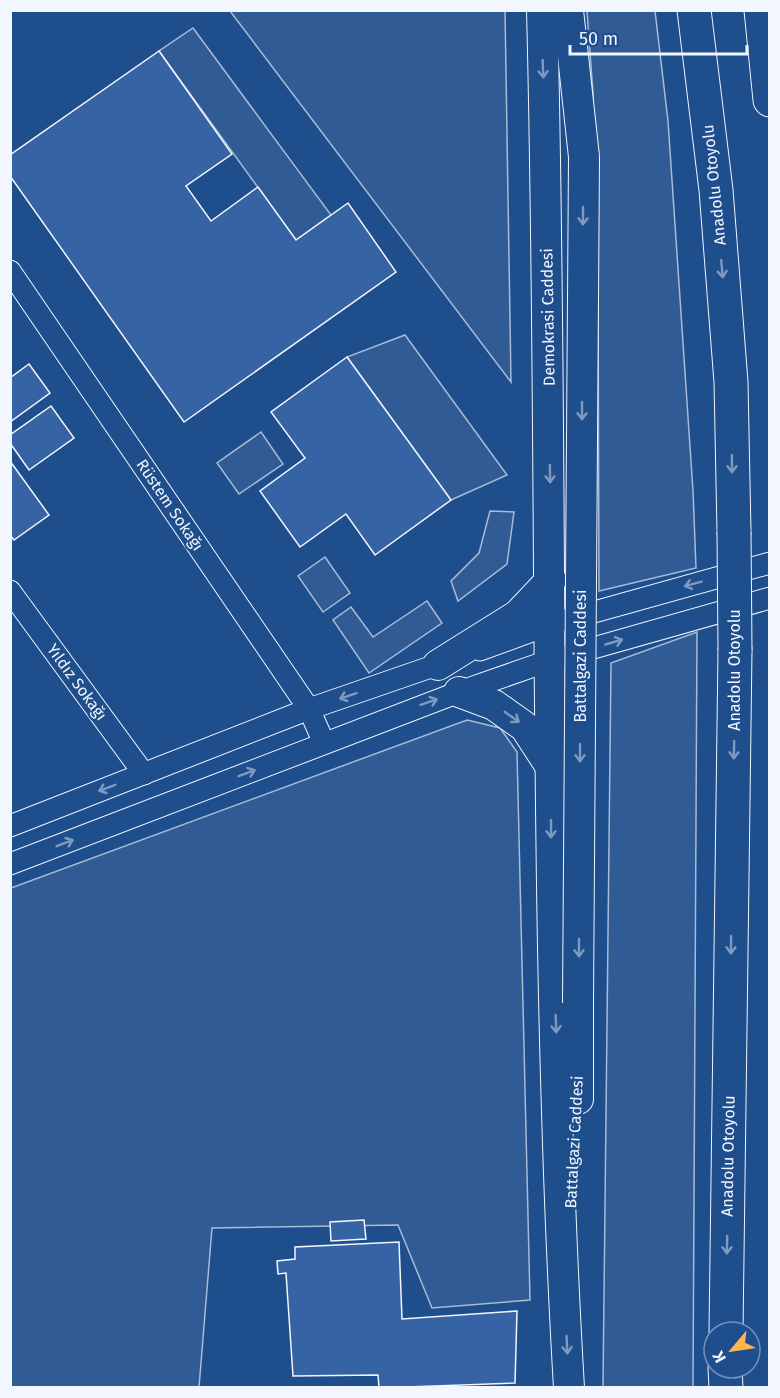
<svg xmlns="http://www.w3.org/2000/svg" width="780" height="1398" font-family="'Fira Sans',sans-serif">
<rect width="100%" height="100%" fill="#1f4e8c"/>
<g fill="#305b95" stroke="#a8bbd7" stroke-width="1.5">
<path d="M230,11h275l6,371z"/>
<path d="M587,11h68l13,110 25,370 3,77 -97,23 -1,-320 -5,-178z"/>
<path d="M193,28l138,187 -35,25 -137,-189z"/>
<path d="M405,335l102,140 -56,25 -104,-143z"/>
<path d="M261,432l22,32 -44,30 -22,-31z"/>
<path d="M490,511l24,1 -7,52 -49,37 -7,-20 28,-28z"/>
<path d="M325,557l25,36 -27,19 -25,-36z"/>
<path d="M427,601l15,22 -73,50 -36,-53 18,-13 22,30z"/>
<path d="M697,632l-4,755h-90l8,-724z"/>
<path d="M467,720l33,8 17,24 13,548 -98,8 -34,-83 -186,3 -13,159 -188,1v-500z"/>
</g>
<g fill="#3563a3" stroke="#f2f6ff" stroke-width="1.5">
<path d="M159,51l73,103 -46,32 25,35 47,-34 38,53 52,-37 48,69 -212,150 -174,-246v-21z"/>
<path d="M347,357l104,143 -76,55 -29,-41 -46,33 -40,-56 45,-33 -34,-46z"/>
<path d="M29,364l21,29 -40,29v-44z"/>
<path d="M51,406l23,32 -45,32 -19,-27v-8z"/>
<path d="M10,461l39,54 -35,25 -4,-5z"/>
<path d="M364,1220l2,19 -35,2 -1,-19z"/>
<path d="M399,1242l3,77 115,-8 -2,72 -136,5 -1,-13 -85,1 -7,-103 -8,1 -1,-13 18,-2v-12z"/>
</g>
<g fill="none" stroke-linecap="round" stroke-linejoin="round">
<defs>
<g id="minor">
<path d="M10,271l299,438 15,34"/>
<path d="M10,591l134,183"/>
<path d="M480,650l71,-26 219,-61"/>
<path d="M10,826l299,-117 142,-49"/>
<path d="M10,864l449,-172 92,-32 219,-62"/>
</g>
<g id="secondary">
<path d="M542,10c12,459 0,919 27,1378"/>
<path d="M568,10l16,147"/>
<path d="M438,665l80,-50 33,-35"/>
<path d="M459,692l35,13 31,22 26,40"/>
<path d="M578,1099v-96"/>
</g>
<g id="motorway">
<path d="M694,10l22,180 15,192 3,150"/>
<path d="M761,10l9,90"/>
<path d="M726,1332l9,-682"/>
<path d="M725,1368l1,20"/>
</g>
</defs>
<use href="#minor" stroke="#f2f6ff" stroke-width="23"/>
<use href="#secondary" stroke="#f2f6ff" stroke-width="32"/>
<use href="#motorway" stroke="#f2f6ff" stroke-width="35"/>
<use href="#minor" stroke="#1f4e8c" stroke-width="21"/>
<use href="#secondary" stroke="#1f4e8c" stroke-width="30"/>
<use href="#motorway" stroke="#1f4e8c" stroke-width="33"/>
<defs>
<path id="secondary-bridge" d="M578,1003l6,-846"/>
<path id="motorway-bridge" d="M734,532l1,118"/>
</defs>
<use href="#secondary-bridge" stroke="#f2f6ff" stroke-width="32" stroke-linecap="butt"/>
<use href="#motorway-bridge" stroke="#f2f6ff" stroke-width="35" stroke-linecap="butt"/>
<use href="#secondary-bridge" stroke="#1f4e8c" stroke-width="30"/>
<use href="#motorway-bridge" stroke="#1f4e8c" stroke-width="33"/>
</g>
<defs><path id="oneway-shaft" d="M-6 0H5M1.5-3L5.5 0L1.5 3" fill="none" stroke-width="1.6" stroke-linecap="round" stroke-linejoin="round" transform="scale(1.5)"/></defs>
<g stroke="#7e9ac0">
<use href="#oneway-shaft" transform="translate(543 69) rotate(88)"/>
<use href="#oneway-shaft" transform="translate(583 216) rotate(90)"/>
<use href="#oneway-shaft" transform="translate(722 269) rotate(85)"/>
<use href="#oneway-shaft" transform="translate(582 411) rotate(90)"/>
<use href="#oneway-shaft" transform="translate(732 464) rotate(89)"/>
<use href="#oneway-shaft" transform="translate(550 474) rotate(89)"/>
<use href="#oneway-shaft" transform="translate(693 584) rotate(165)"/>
<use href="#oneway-shaft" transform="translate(614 642) rotate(-16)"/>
<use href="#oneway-shaft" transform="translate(348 696) rotate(161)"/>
<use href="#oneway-shaft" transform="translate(429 702) rotate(-19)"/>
<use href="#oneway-shaft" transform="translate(512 717) rotate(35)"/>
<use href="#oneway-shaft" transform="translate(734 750) rotate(91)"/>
<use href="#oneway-shaft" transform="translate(580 753) rotate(90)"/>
<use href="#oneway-shaft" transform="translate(247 773) rotate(-21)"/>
<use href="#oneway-shaft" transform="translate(107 788) rotate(159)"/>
<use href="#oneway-shaft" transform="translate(551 829) rotate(90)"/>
<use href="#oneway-shaft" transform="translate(65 843) rotate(-21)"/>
<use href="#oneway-shaft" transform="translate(731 945) rotate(91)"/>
<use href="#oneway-shaft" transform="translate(579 948) rotate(90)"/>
<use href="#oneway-shaft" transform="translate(556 1024) rotate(88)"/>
<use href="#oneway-shaft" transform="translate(727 1245) rotate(91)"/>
<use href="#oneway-shaft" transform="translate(567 1345) rotate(87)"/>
</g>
<g text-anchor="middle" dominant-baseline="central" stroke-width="4.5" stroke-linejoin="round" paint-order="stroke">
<g font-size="16" fill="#f2f6ff" stroke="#1f4e8c">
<text transform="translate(714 185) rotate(-96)">Anadolu Otoyolu</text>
<text transform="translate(548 317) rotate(-91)">Demokrasi Caddesi</text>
<text transform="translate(170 505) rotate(56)">Rüstem Sokağı</text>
<text transform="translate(580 656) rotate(-90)">Battalgazi Caddesi</text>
<text transform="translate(734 670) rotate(-90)">Anadolu Otoyolu</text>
<text transform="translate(77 682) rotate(54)">Yıldız Sokağı</text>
<text transform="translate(574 1142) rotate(-87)">Battalgazi Caddesi</text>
<text transform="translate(728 1156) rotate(-89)">Anadolu Otoyolu</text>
</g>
</g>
<rect width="780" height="1398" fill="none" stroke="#f2f6ff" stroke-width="24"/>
<g transform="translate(732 1350) rotate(241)"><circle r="28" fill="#1f4e8c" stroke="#7391ba" stroke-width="1.5"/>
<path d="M0-4.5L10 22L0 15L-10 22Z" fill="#ffb74d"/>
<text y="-9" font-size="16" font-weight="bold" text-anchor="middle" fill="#f2f6ff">K</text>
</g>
<path d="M570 45v9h177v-9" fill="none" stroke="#f2f6ff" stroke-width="3"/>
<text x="579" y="45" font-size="18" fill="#f2f6ff" stroke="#1f4e8c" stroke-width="4.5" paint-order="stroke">50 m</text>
</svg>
